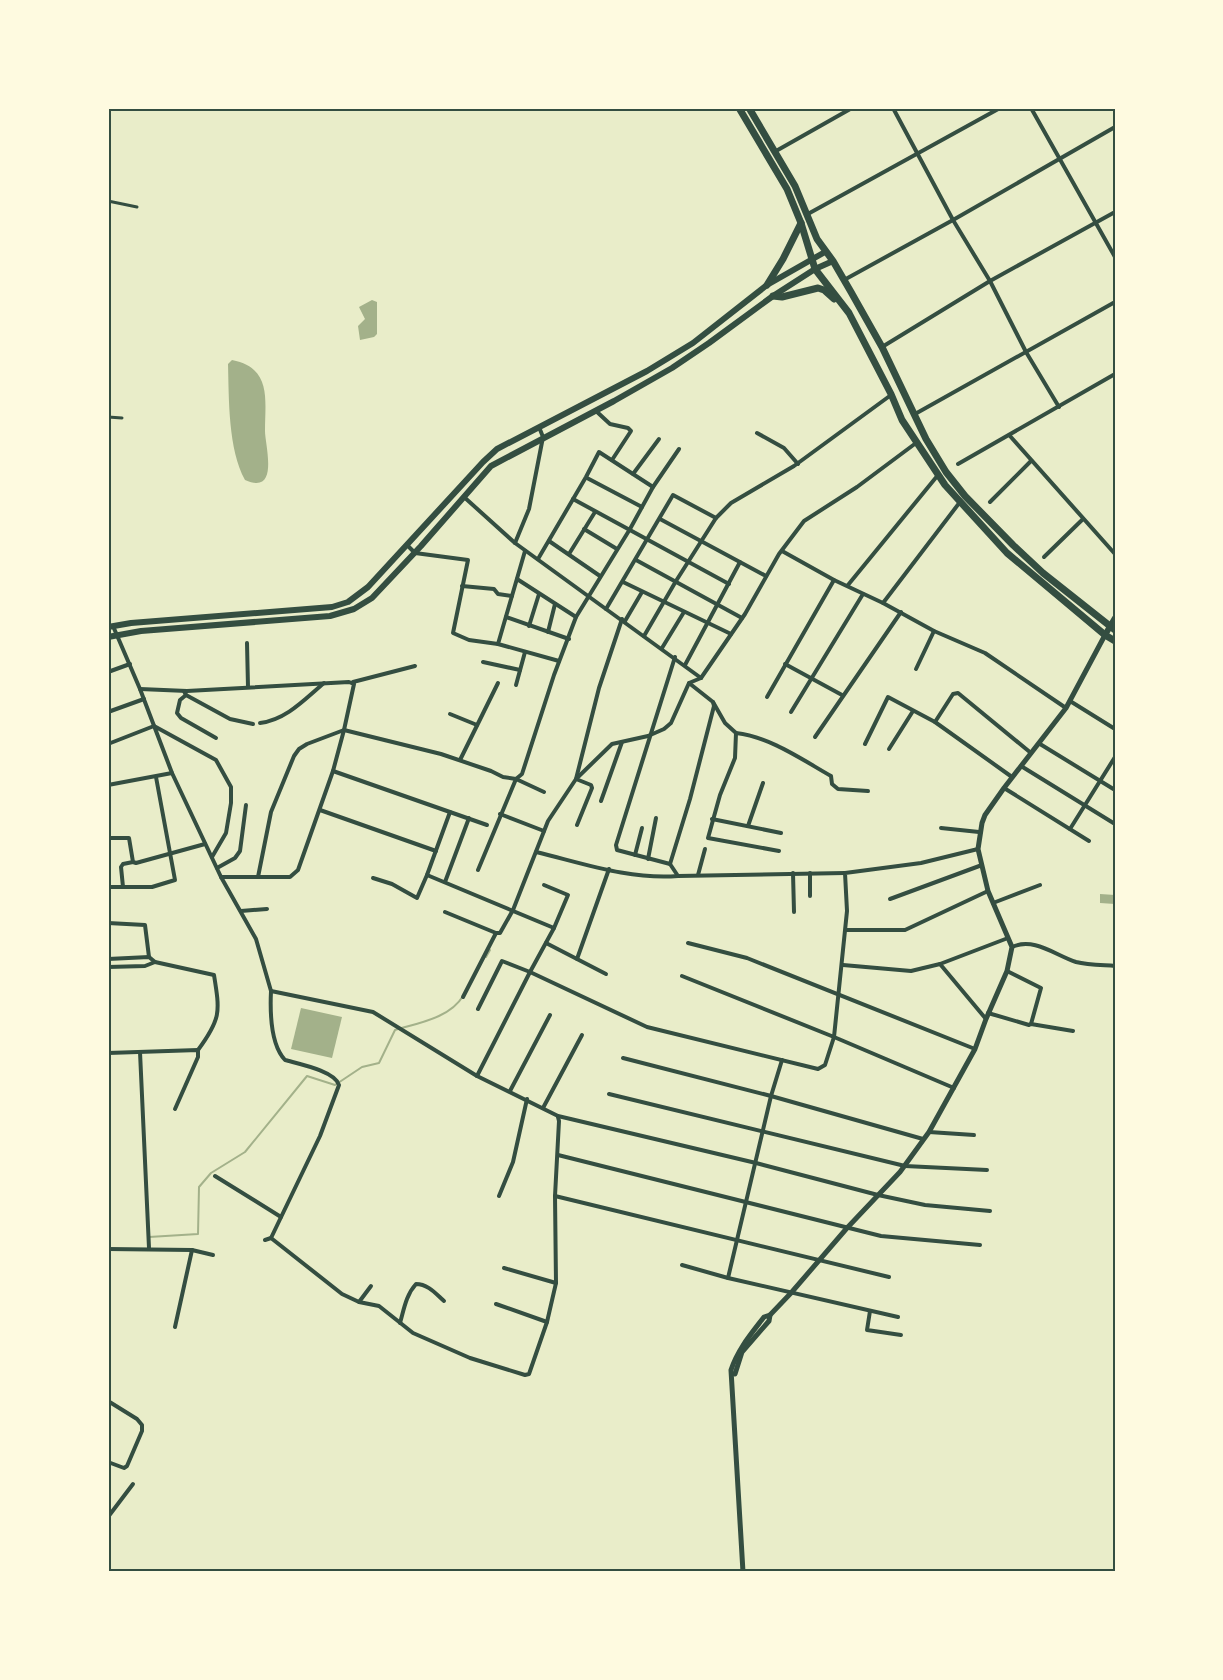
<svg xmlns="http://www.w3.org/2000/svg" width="1223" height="1680" font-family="'Varela Round',sans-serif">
<rect width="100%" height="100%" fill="#e9edc9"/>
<g fill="#a3b18a">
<path d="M372,300l5,2v32l-3,3 -14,3 -2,-14 7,-7 -6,-12z"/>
<path d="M232,360c40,8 33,39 33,71 0,14 15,65 -20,49 -17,-31 -16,-81 -17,-116z"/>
<path d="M1100,894l15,1v9l-15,-1z"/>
<path d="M301,1008l41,9 -10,41 -41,-9z"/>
</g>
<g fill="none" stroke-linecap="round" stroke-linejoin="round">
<g stroke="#a3b18a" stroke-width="2">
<path d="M486,957l4,-7"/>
<path d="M149,1237l49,-3 1,-47 12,-14 34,-21 62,-76 28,9 27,-18 17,-4 16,-33c23,-7 55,-12 68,-34"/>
</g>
<g stroke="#344e41" stroke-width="3">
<path d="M108,201l29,6"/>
<path d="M108,417l14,1"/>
</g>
<g stroke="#344e41" stroke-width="4">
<path d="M893,108l60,112 37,61 36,71 33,55"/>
<path d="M1031,108l84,149"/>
<path d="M776,151l76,-43"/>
<path d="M806,215l194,-107"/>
<path d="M844,280l109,-60 162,-93"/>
<path d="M882,347l108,-66 125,-69"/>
<path d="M596,411l14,13 18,4 3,3 -19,29"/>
<path d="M915,414l200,-112"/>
<path d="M757,433l27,15 14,16"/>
<path d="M1010,436l105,118"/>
<path d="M958,464l157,-90"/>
<path d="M633,474l26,-35"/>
<path d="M587,478l55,29"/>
<path d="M464,497l51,46 186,135"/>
<path d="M573,499l156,85"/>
<path d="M990,502l41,-41"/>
<path d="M660,519l106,57"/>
<path d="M584,529l33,20"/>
<path d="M549,541l51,35"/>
<path d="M515,543l14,-34 14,-72 -4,-10"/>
<path d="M407,545l8,8 53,7 -15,73 16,7 29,4"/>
<path d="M525,551l-27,93 61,17"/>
<path d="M782,551l52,29 49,23 51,28 51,22 81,55"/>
<path d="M569,554l26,-42"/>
<path d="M1044,557l39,-38"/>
<path d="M538,559l48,-82 13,-25 54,35"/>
<path d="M636,560l106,58"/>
<path d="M517,579l59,38"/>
<path d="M623,582l108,52"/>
<path d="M848,585l90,-110"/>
<path d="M462,586l32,3 4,5 14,2"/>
<path d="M883,603l77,-101"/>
<path d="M606,609l67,-114 43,23 15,-15 63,-37 97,-71"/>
<path d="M506,617l63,22"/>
<path d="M625,621l17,-29"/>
<path d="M113,626l27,63 32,84 49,104 35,62 15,52 102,21 104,64 81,40 198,47 122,32 47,10 65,6"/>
<path d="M529,626l10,-32"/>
<path d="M548,632l7,-28"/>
<path d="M644,636l32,-55 40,-63"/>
<path d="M247,643l1,44"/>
<path d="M662,648l22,-36"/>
<path d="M675,657l-59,188 1,5 53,14 8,12 167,-3"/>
<path d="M483,662l37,8"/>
<path d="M785,664l57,31"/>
<path d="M685,665l55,-103"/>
<path d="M916,669l18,-38"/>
<path d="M108,672l22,-8"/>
<path d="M353,682l62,-16"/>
<path d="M516,685l9,-33"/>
<path d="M140,689l47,2 162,-9 5,2 -10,46 -11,41 -35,99 -8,7h-69"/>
<path d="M184,691l2,4 44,24 23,5"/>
<path d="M186,695l-6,5 -3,13 4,5 35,20"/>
<path d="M767,697l67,-117"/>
<path d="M1070,701l45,28"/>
<path d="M713,702l12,21 11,10 -1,25 -15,37 -12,43 71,13"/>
<path d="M108,712l36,-13"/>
<path d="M791,712l72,-118"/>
<path d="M450,714l27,11"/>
<path d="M935,722l18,-28 5,-1 73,60"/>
<path d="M260,723c26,-3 45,-24 64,-40"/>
<path d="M736,733c34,4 65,26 95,43l1,8 6,5 30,2"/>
<path d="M815,737l86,-125"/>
<path d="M108,744l46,-18 62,34 15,27v16l-5,30 -14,24"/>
<path d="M865,744l23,-47 47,25 77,55"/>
<path d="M1040,744l75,46"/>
<path d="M889,749l24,-38"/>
<path d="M460,760l38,-77"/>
<path d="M1021,766l94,58"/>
<path d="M333,771l154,54"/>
<path d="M108,785l64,-12"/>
<path d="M1004,788l85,53"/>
<path d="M601,801l21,-59"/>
<path d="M320,810l116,41"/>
<path d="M500,814l44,17"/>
<path d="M712,819l69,14"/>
<path d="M577,825l15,-37 -1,-3 -15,-6 23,-91 23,-69"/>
<path d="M748,826l15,-43"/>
<path d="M941,828l38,4"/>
<path d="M1070,829l45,-72"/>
<path d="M108,838h21l4,24 3,1 69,-19"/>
<path d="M536,852c46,11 94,28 142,24"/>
<path d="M635,855l7,-27"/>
<path d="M648,859l8,-41"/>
<path d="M670,864l20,-65 24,-93 -1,-4 -24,-19"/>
<path d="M217,868l18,-10 5,-7 6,-46"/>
<path d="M478,870l38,-91 28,13"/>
<path d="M793,873l1,39"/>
<path d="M810,873v23"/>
<path d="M427,875l127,53 -24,44 117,55 171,42 7,-4 9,-28 120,51"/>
<path d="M698,875l7,-26"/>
<path d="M258,877l13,-65 23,-56 5,-7 8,-5 37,-14 97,24 50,17 12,6 13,2 6,-5 32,-99 22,-58 54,-88 23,-42 26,-38"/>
<path d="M373,878l19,6 25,14 10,-23 23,-63"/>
<path d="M445,882l24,-64"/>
<path d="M544,885l24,10 -14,33"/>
<path d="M108,887h44l23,-7 -19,-103"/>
<path d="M123,887l-2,-20 2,-3 10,-2"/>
<path d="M890,899l92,-34"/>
<path d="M993,903l47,-18"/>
<path d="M241,911l26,-2"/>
<path d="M445,912l51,21h4l13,-23 35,-89 28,-42 36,-35 36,-8 16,-7 7,-6 18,-40 12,-5 44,-64 34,-60 25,-33 53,-34 59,-44"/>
<path d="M108,923l37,2 4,32"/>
<path d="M846,930h59l83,-39"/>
<path d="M546,943l60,31"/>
<path d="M688,943l59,15 228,91"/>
<path d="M1012,947c22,-10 43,8 64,15 12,3 26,3 39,4"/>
<path d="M108,959l41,-2 6,5 59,13c6,37 7,44 -16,75"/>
<path d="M577,959l32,-90"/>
<path d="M843,965l68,6 29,-7"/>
<path d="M108,967l37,-1 10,-4"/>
<path d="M1007,971l34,17 -10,36"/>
<path d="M682,976l152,61 13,-126 -2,-38 76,-10 57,-14"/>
<path d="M463,997l33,-64"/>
<path d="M988,1013l41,12 2,-1 42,7"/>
<path d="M986,1019l-46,-55 68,-26"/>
<path d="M140,1052l9,196"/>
<path d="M108,1053l90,-3v7l-23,52"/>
<path d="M623,1058l148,38 152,43"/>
<path d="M477,1076l53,-104 -28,-11 -24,48"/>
<path d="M510,1091l40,-76"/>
<path d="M609,1094l296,72 82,4"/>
<path d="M543,1108l39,-73"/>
<path d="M929,1132l45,3"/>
<path d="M558,1155l323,81 99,9"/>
<path d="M215,1176l66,41"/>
<path d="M499,1196l14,-34 14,-63"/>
<path d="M555,1196l334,81"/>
<path d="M271,1238l71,56 17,8 20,4 34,27 57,25 55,17 4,-1 18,-52 9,-39 -1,-87 4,-75 -1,-4"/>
<path d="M265,1240l6,-2 49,-102 19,-51c-4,-14 -40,-21 -54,-25 -15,-16 -15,-48 -14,-69"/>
<path d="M108,1249l84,1 21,5"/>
<path d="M682,1265l46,13 170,39"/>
<path d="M504,1268l52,15"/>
<path d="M728,1278l43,-182 11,-36"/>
<path d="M359,1302l12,-16"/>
<path d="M496,1304l51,18"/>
<path d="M870,1311l-3,19 34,5"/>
<path d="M400,1323c4,-14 6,-28 16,-39 12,0 20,10 28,17"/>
<path d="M175,1327l17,-77"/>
<path d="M108,1401l29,18 5,6v6l-15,35 -3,2 -16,-6"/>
<path d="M108,1517l25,-33"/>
</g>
<g stroke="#344e41" stroke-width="5">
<path d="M735,1374l7,-22 27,-31 1,-6"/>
<path d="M743,1572l-12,-202c7,-21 20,-36 33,-53l6,-2 21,-22 56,-65 53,-56 29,-40 46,-83 11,-30 21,-48 5,-24 -24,-56 -10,-42 4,-26 3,-8 19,-27 62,-80 39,-73"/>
</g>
<g stroke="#344e41" stroke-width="6">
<path d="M108,627l23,-4 201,-16 16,-5 20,-15 115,-125 14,-13 150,-78 46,-28 74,-58 58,-33"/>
<path d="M1105,635l10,-17"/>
<path d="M108,637l33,-6 189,-15 24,-7 18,-11 49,-52 70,-80 123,-65 58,-33 37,-25 64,-47 42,-27 18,-8"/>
</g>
<g stroke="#344e41" stroke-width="7">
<path d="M739,108l48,81 14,34 14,46 34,44 42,81 11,26 43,65 62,68 98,82 10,6"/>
<path d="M749,108l46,78 22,53 16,22 18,31 31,55 44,92 20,33 19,24 48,49 30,28 72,57"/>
<path d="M767,285l16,-26 18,-36"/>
<path d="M773,296l9,1 36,-9 6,2 10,9"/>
</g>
</g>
<rect width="1223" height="1680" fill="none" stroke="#fefae0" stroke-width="219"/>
<rect x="110" y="110" width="1004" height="1460" fill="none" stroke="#344e41" stroke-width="2"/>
</svg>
